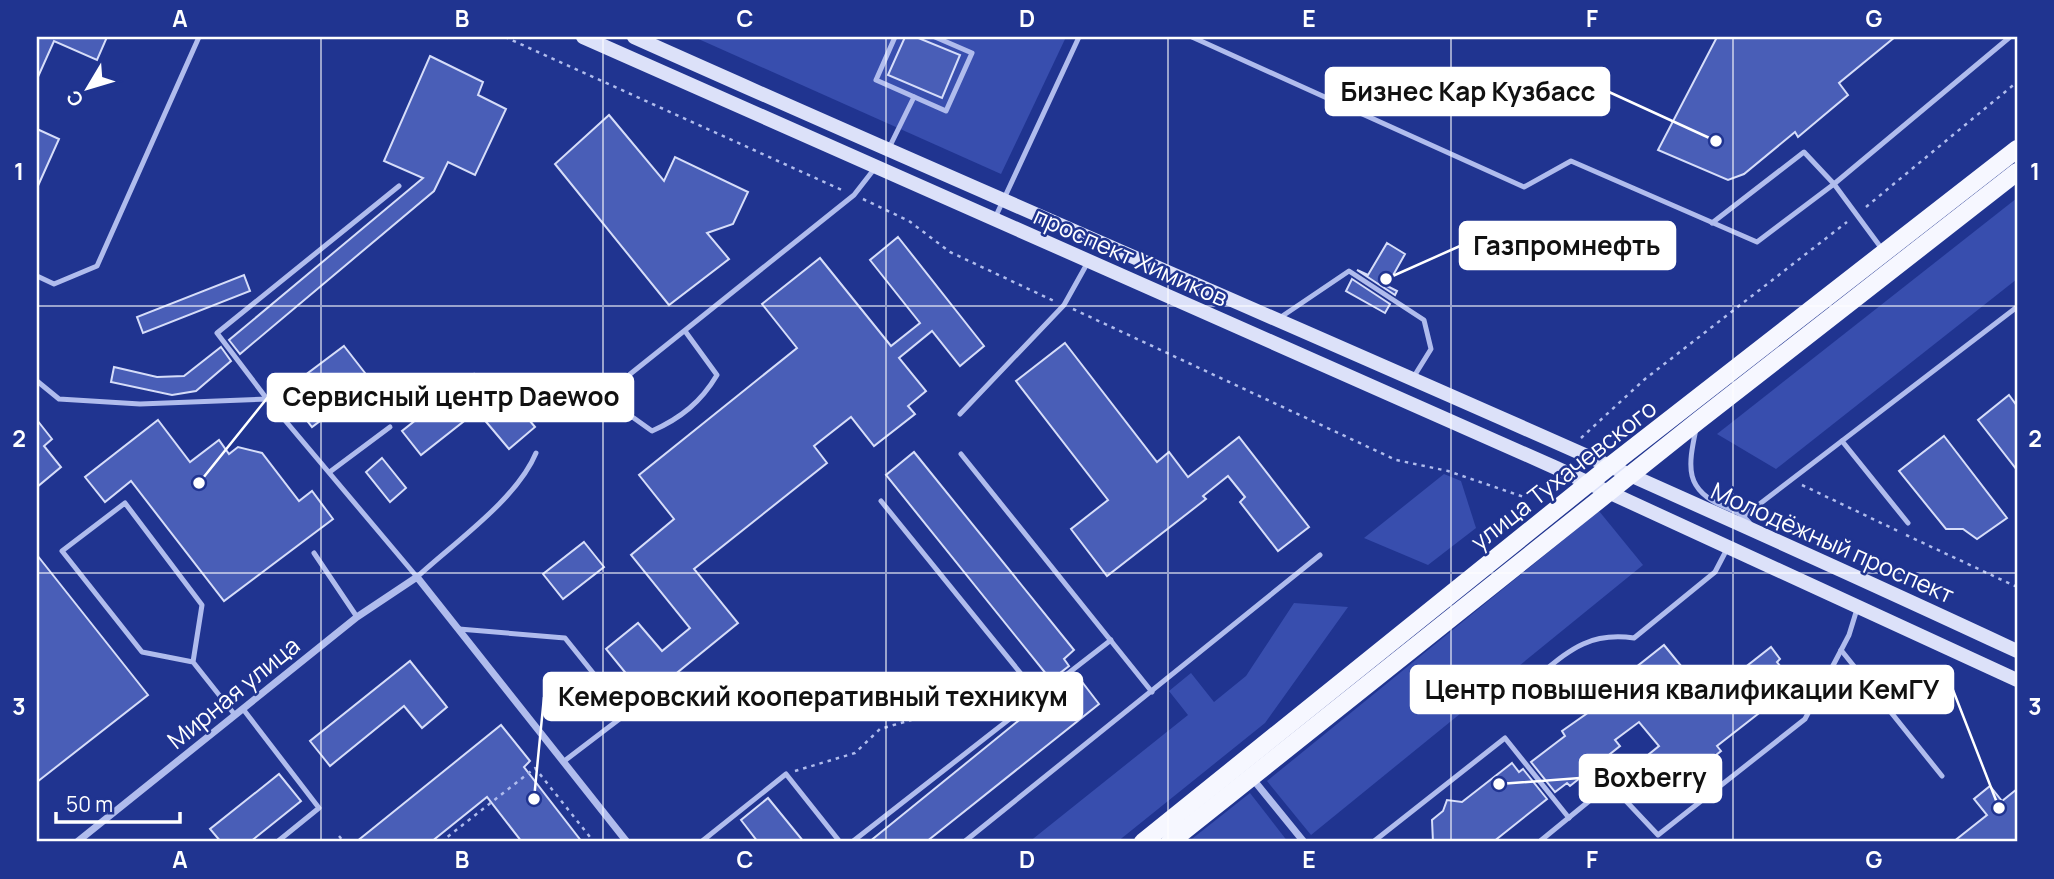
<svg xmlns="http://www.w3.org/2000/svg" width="2054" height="879" font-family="Manrope,sans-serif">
<rect width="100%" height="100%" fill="#203490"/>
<g fill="#384eae">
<path d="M694,37h372l-65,137z"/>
<path d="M2017,198v81l-241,190 -59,-35z"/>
<path d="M1444,474l17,7 15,47 -48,37 -64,-27z"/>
<path d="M1599,511l44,54 -332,270 -44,-54z"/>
<path d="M1294,603l54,4 -83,116 -148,119h-88l159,-127 -19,-24 22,-18 23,29 32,-26z"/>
<path d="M1250,793l38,49h-100z"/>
</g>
<g fill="#495eb7" stroke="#d6ddf9" stroke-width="2">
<path d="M37,37h70l-10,23 -43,-19 -17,38z"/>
<path d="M905,37h11l44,18 -18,43 -54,-23z"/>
<path d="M1717,37h178l-56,46 9,12 -50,42 -3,-5 -51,42 -16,6 -70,-30z"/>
<path d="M430,56l53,26 -5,13 28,14 -31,66 -27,-13 -14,29 -194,163 -11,-14 194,-162 -39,-17z"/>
<path d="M609,115l55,66 11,-24 73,35 -15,32 -26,9 22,26 -60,46 -114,-141z"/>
<path d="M37,129l22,10 -22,49z"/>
<path d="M898,237l86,109 -24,20 -28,-35 -33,27 27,33 -18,15 7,8 -41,32 -23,-29 -37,29 13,17 -133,106 44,54 -92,75 -40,-49 32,-26 24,28 28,-23 -59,-73 43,-36 -35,-44 158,-127 -35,-44 58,-46 71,88 29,-23 -50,-63z"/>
<path d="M1387,243l18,11 -18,32 10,5 -2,4 -38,-25 11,5z"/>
<path d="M244,275l6,16 -107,42 -6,-16z"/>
<path d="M1352,279l38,25 -5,9 -39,-22z"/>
<path d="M1065,343l92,119 12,-10 19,25 51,-40 70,90 -31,24 -38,-49 5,-5 -17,-21 -25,20 3,3 -99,77 -36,-47 37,-29 -92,-119z"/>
<path d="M344,346l28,36 -60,45 -28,-36z"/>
<path d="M221,347l10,14 -35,30 -24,4 -61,-13 3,-15 43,10 27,-1z"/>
<path d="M474,374l25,31 11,-8 25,30 -26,22 -32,-38 -56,44 -19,-24z"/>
<path d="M2009,395l8,11v64l-39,-50z"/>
<path d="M37,420l15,19 -8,7 17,21 -24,20z"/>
<path d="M158,420l32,42 29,-22 10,14 9,-7 24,6 37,48 13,-10 21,28 -109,82 -93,-120 -26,21 -20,-25z"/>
<path d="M1944,436l63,82 -30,21 -14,-10h-17l-47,-58z"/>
<path d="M914,452l160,198 -10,9 5,7 -18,14 -165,-205z"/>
<path d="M382,458l24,30 -16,14 -24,-30z"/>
<path d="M584,542l20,25 -41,32 -20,-25z"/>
<path d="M37,555l111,140 -111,87z"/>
<path d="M1664,645l18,22 -10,7 25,31 74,-58 9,12 -3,3 18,23 -78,61 4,5 -61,49 -27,-33 26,-21 -20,-24 -24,18 5,6 -50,40 -3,-3 -12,9 -24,-30 34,-26 -3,-5 54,-38 -5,-6z"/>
<path d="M410,661l37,46 -25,21 -18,-22 -74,60 -20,-25z"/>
<path d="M1076,674l23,30 -173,138h-57z"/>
<path d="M501,725l29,36 -6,6 58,75h-60l-35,-45 -56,45h-75z"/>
<path d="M1512,763l7,9 4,-3 24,30 -54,43h-60l-1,-22 11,-9 4,-11 15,2z"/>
<path d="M279,774l22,27 -51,41h-29l-11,-13z"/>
<path d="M1990,786l12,15 15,-12v53h-64l34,-27 -13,-16z"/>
<path d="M768,798l36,44h-46l-17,-22z"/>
</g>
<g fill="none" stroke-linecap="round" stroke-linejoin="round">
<g stroke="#b0bced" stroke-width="2.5" stroke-dasharray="3.5 5" stroke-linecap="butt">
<path d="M505,37l339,154"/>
<path d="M863,199l46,22 41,31 104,49"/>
<path d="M1866,207l151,-125"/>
<path d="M1073,309l323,151 52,11 76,26"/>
<path d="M1581,438l64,-59 202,-157"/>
<path d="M1802,485l98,47"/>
<path d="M1906,535l111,52"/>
<path d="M795,771l60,-18 25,-24 31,-9 52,-8 27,8"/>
<path d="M339,836l5,6"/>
<path d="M441,842l94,-74 59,74"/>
</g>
<g stroke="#b0bced" stroke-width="5">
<path d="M895,37l-19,43 70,31 26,-58 -37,-16"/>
<path d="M1192,37l332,150 47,-26 186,81 77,-58 48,65"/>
<path d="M889,148l25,-51"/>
<path d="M995,218l84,-181"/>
<path d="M1712,223l92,-71 30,32 176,-147"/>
<path d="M37,276l17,8 43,-18 102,-229"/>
<path d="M1278,319l71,-48 75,49 7,29 -18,29"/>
<path d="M685,331l32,44c-16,27 -36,43 -65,56l-21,-15 -12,-33 235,-188 21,-27"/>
<path d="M37,381l22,18 81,5 127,-5 150,178c38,-35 100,-78 119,-124"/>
<path d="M267,399l-50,-66 182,-147"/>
<path d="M960,414l104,-109 24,-43"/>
<path d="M1696,429c-8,38 -12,61 29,78 12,5 19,8 27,19"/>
<path d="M1842,441l66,82"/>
<path d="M961,454l191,238"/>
<path d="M331,471l59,-44"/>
<path d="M1744,516l273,-209"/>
<path d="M314,553l43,64"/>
<path d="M459,629l106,9 61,76 -63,48"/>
<path d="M1841,650l101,126"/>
<path d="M193,662l9,-57 -77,-102 -63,48 80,101 51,10 42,53"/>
<path d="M1039,696l72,-56"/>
<path d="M1546,706l-18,-22c37,-29 56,-53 106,-46l81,-66 12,-23"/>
<path d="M243,709l76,99 -42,34"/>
<path d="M701,842l85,-68 54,68"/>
<path d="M852,842l187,-146 -158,-195"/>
<path d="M964,842l356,-287"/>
<path d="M1373,842l132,-104 64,80"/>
<path d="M1539,842l71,-58 48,51 147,-116 44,-84 8,-26"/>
</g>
<g stroke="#b0bced" stroke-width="7">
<path d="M1252,778l52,64"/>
<path d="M77,842l280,-225 60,-40 210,265"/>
</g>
<g stroke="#dce1f9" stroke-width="14">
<path d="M583,37l971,430 463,213"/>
<path d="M634,37c460,206 926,401 1383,614"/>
</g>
<g stroke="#f6f7ff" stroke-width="18">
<path d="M1143,842l467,-376 407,-317"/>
<path d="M1170,842l528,-421 319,-249"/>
</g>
</g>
<path fill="none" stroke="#fff" stroke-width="2" stroke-opacity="0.55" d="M321,37v805M603,37v805M886,37v805M1168,37v805M1451,37v805M1733,37v805M37,306h1980M37,573h1980"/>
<g text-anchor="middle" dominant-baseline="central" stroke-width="5" stroke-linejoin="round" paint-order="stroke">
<g font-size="24" fill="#fff" stroke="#203490">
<text transform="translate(1131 256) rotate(24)">проспект Химиков</text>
<text transform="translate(1563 474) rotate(-38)">улица Тухачевского</text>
<text transform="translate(1833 542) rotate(24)">Молодёжный проспект</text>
<text transform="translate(233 692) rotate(-39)">Мирная улица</text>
</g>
</g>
<path fill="none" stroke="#fff" stroke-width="2.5" d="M1716 141L1609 92M1386 279L1460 246M199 483L268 397M1999 808L1953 690M534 799L544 697M1499 784L1580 778"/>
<g fill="#fff" stroke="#203490" stroke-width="2.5">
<circle cx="1716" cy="141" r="7"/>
<circle cx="1386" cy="279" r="7"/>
<circle cx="199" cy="483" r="7"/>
<circle cx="1999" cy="808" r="7"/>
<circle cx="534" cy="799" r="7"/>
<circle cx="1499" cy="784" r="7"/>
</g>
<g fill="#fff" stroke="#fff" stroke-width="2.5">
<rect x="1326" y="68" width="283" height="47" rx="7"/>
<rect x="1460" y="222" width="215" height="47" rx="7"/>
<rect x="268" y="374" width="365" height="47" rx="7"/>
<rect x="1411" y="666" width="542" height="47" rx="7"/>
<rect x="544" y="673" width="538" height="47" rx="7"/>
<rect x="1580" y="755" width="141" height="47" rx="7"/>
</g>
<g font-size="26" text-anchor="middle" font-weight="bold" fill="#111">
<text x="1468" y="101">Бизнес Кар Кузбасс</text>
<text x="1567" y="255">Газпромнефть</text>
<text x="451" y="406">Сервисный центр Daewoo</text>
<text x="1682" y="699">Центр повышения квалификации КемГУ</text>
<text x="813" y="706">Кемеровский кооперативный техникум</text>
<text x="1650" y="787">Boxberry</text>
</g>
<rect width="2054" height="879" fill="none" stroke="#203490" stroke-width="77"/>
<g transform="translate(88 88) rotate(232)" stroke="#203490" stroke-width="5" paint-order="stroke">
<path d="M0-5L12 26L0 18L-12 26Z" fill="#ffffff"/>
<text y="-10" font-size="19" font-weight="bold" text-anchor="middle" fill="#ffffff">С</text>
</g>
<path d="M56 812v10h124v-10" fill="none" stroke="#ffffff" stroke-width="3.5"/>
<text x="66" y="812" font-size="21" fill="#ffffff" stroke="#203490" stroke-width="5" paint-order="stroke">50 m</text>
<rect x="38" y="38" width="1978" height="802" fill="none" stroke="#fff" stroke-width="2.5"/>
<g font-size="23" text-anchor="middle" font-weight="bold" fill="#fff">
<text x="180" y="27">A</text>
<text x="462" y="27">B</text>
<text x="745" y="27">C</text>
<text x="1027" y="27">D</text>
<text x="1309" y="27">E</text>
<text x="1592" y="27">F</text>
<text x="1874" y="27">G</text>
<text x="19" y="180">1</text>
<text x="2035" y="180">1</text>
<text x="19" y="447">2</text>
<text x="2035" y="447">2</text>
<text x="19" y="715">3</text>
<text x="2035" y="715">3</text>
<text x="180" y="868">A</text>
<text x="462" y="868">B</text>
<text x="745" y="868">C</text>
<text x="1027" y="868">D</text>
<text x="1309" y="868">E</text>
<text x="1592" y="868">F</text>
<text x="1874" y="868">G</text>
</g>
</svg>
